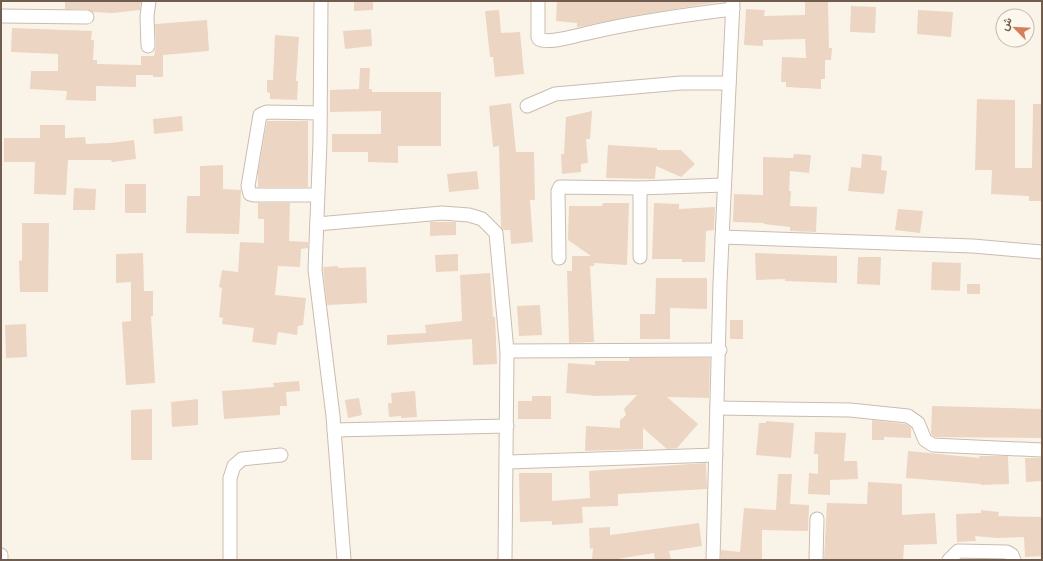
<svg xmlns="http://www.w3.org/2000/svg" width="1043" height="561" font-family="'PT Sans Narrow',Vazirmatn,sans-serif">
<rect width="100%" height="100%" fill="#faf4e8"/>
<g fill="#ecd5c3">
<path d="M65,1h76l-1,9 -28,3 -19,-1 -6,-3h-22z"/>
<path d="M354,1h19v9l-19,1z"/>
<path d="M557,1h168l-87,14 -59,12h-2v-4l-21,-2z"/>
<path d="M805,2h23l1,46h3l-1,12h-6v19h-4v10l-35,-2v-5h-5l1,-25 24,1 -1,-19 -42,1v6l-19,-1 2,-36 19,1 -1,6 41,-1z"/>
<path d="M851,6l25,1 -1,26 -25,-1z"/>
<path d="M499,10l2,23 19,-1 4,42 -29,3 -2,-20h-3l-5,-46z"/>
<path d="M918,10l35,2 -2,25 -34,-3z"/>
<path d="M207,20l2,31 -46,4v22h-10v-2h-17v12l-40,-1v15l-30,-1 1,-9 -37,-2 1,-18h27v-17l-47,-2 1,-24 80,3 -1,9h3l-1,20h4v4l44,1v-9h13l2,-10 -1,-22z"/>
<path d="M371,29l1,17 -27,3 -2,-18z"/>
<path d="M275,35l24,2 -3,44h2l-1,19 -27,-1v-6l-3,-1v-12h6z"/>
<path d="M360,68h10l-1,21h3v3h69v54h-43v17l-30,-1v-10h-36v-18h49v-23l-51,1v-22l29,-1z"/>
<path d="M977,99l38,1v68h17l1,-64h9v97h-13v-5l-38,-2 1,-24h-17z"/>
<path d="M511,103l5,49h18l1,48h-5l3,42 -22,2 -1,-14h-7l-2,-3 -2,-81 -6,1 -4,-41z"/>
<path d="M592,111l-2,28h-4l2,24 -7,1v8l-19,2 -1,-20h3l2,-37z"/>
<path d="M182,116l1,15 -29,3 -1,-15z"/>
<path d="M267,121h41v66h-50v-15z"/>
<path d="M40,125h25v13l20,-1 1,7 24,-1 24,-3 2,19 -24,3 -1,-2h-43l-2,35 -32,-1 1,-32h-31v-24h36z"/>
<path d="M608,145l49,3v2h24l14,14 -14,13 -25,-11 -1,13 -49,-1z"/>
<path d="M794,154l17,1 -2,18 -19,-2 -1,20h2l-1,15 27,1 -1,25 -26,-1v-4l-26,-3v-1l-31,-1 1,-28 29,1v-38l30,1z"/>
<path d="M862,154l20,2 -1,14 6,1 -3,23 -36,-3 3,-24 10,1z"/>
<path d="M223,165v24l18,1 -2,44 -53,-1 1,-37h13v-30z"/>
<path d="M477,171l2,18 -30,3 -2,-18z"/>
<rect x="125" y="184" width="21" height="29"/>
<path d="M74,188l22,1 -1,21h-22z"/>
<path d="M258,203h32l-1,38 19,1v6l-7,1 -1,18 -22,-1 -3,29 31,3 -3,27 -5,1 -1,9 -19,-3 -2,13 -24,-3 2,-14 -32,-4 1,-6 -4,-1 3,-29 -3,-1 3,-17 16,2 2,-30 24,1v-24h-6z"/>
<path d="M603,203h26l-2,62 -33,-2v3h-4l4,76 -25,1 -2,-72h5v-15h19l-23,-16 1,-34h33z"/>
<path d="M654,203l25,1v5l36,-2 -1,23 -8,1 -1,31h-23v-3h-30z"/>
<path d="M898,209l25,2 -3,22 -25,-3z"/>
<path d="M430,222h26v13l-26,1z"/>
<path d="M22,223h27l-1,69h-28l-1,-31 3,-1z"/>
<path d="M143,253l1,38h9v25h-2l4,67 -29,2 -4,-63 9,-1v-39l-15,1v-29z"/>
<path d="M755,253l82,3v27l-52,-2v-2l-29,1z"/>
<path d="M458,254v17l-22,1 -1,-17z"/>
<path d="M858,257h23l-1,28 -23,-1z"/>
<path d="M932,262l29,1 -1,28 -29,-1z"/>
<path d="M338,266v2l28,-1 1,36 -40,2 -4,-38z"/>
<path d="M490,273l3,44h2l2,47 -24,1 -1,-26 -85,6v-10l39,-2 -1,-8 37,-4 -2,-46z"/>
<path d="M656,278h51v31l-37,-1v31h-30v-25h15z"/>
<rect x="967" y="284" width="13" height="10"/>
<path d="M540,305l2,30 -23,1 -2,-30z"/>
<rect x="730" y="320" width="13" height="19"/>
<path d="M26,324l1,33 -21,1 -1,-33z"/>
<path d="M629,358h81l-1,40 -42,-1 31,27 -21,24 -10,1 -24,-21v21l-58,2 1,-25 34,2v-8l6,-5 -2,-6 13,-14 -41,1 -30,-3 2,-30 27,2v-4h34z"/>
<path d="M299,381l1,10 -14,1 1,14h-7v9l-56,4 -2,-28 52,-4 -1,-4z"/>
<path d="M415,391l2,26 -16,1v-2l-12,1 -1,-14h4l-1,-10z"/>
<path d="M532,396h19v23h-33v-18h14z"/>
<path d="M359,398l3,17 -14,3 -3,-18z"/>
<path d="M198,399v26l-26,2 -1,-25z"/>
<path d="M932,406l110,3v29l-107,-1 -4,-3z"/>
<path d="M152,409v51h-21v-50z"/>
<path d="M872,420l33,4 6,4v10l-27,-1v3h-12z"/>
<path d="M766,421l28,2 -3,35 -35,-3 3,-32h7z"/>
<path d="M815,432l31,1 -2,28h13l1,18 -28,1v15l-22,-1 1,-21 9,1v-20h-4z"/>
<path d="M908,451l72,7 -1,-2h29l1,28 -28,1v-1l-75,-6z"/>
<path d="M1025,458h17v23l-16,1z"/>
<path d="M706,463l1,26 -89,5v12l-36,1 1,16 -31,2v-4l-32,1 -1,-49h33v28l38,-3 -1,-27z"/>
<path d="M778,474h14l-2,30 19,1 -1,26 -46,-1v30h-41v-10l19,2 4,-44 32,2z"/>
<path d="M868,482l34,2v31l33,-2 2,31 -33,1 -1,15h-79l3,-57 40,1z"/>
<path d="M981,510l18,2 -1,4 44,1v39l-17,1 -1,-20 -27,1 -22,-2 1,5 -19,1 -1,-28 25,-1z"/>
<path d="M699,523l3,23 -33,5 2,9h-16l-1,-7 -43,7h-19l1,-12 -3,1 -1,-21 21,-1v8z"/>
</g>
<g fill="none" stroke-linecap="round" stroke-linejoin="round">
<defs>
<g id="minor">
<path d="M321,1l-1,140 -5,129 18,146 11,144"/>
<path d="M538,1v36l1,2c9,5 35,-3 45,-5 49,-12 99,-19 149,-25"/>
<path d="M1,16l86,1"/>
<path d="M148,46l-1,-30 2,-15"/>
<path d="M527,106l28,-12 126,-11h48"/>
<path d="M640,188v69"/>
<path d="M317,195h-63l-4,-1 -2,-8 12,-71 7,-3 53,1"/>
<path d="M317,224l125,-11 27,2 13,4 14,14 11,118 -2,209"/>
<path d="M722,237l251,9 69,6"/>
<path d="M559,258l-1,-67 2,-4 80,1 84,-3"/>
<path d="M507,351l213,-1"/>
<path d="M717,408l133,2 58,6 10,7 7,17 8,5 109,5"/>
<path d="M334,430l173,-4"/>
<path d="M507,462l209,-7"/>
<path d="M1,555v5"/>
<path d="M230,560v-82l4,-12 8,-7 39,-4"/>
<path d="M713,560l7,-277 13,-282"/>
<path d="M816,560l1,-41"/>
<path d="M949,560l9,-9 49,1 5,3 2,5"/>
</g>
</defs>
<use href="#minor" stroke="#cabcaf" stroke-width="15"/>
<use href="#minor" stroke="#fff" stroke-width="13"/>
</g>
<rect width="1043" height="561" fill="none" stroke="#715d4f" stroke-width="4"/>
<g transform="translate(1015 28) rotate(294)"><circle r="19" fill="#fdf8ee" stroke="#c5baae"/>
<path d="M0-3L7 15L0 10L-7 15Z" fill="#d47e5c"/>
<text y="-6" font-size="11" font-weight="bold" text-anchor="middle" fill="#715d4f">ش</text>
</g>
</svg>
